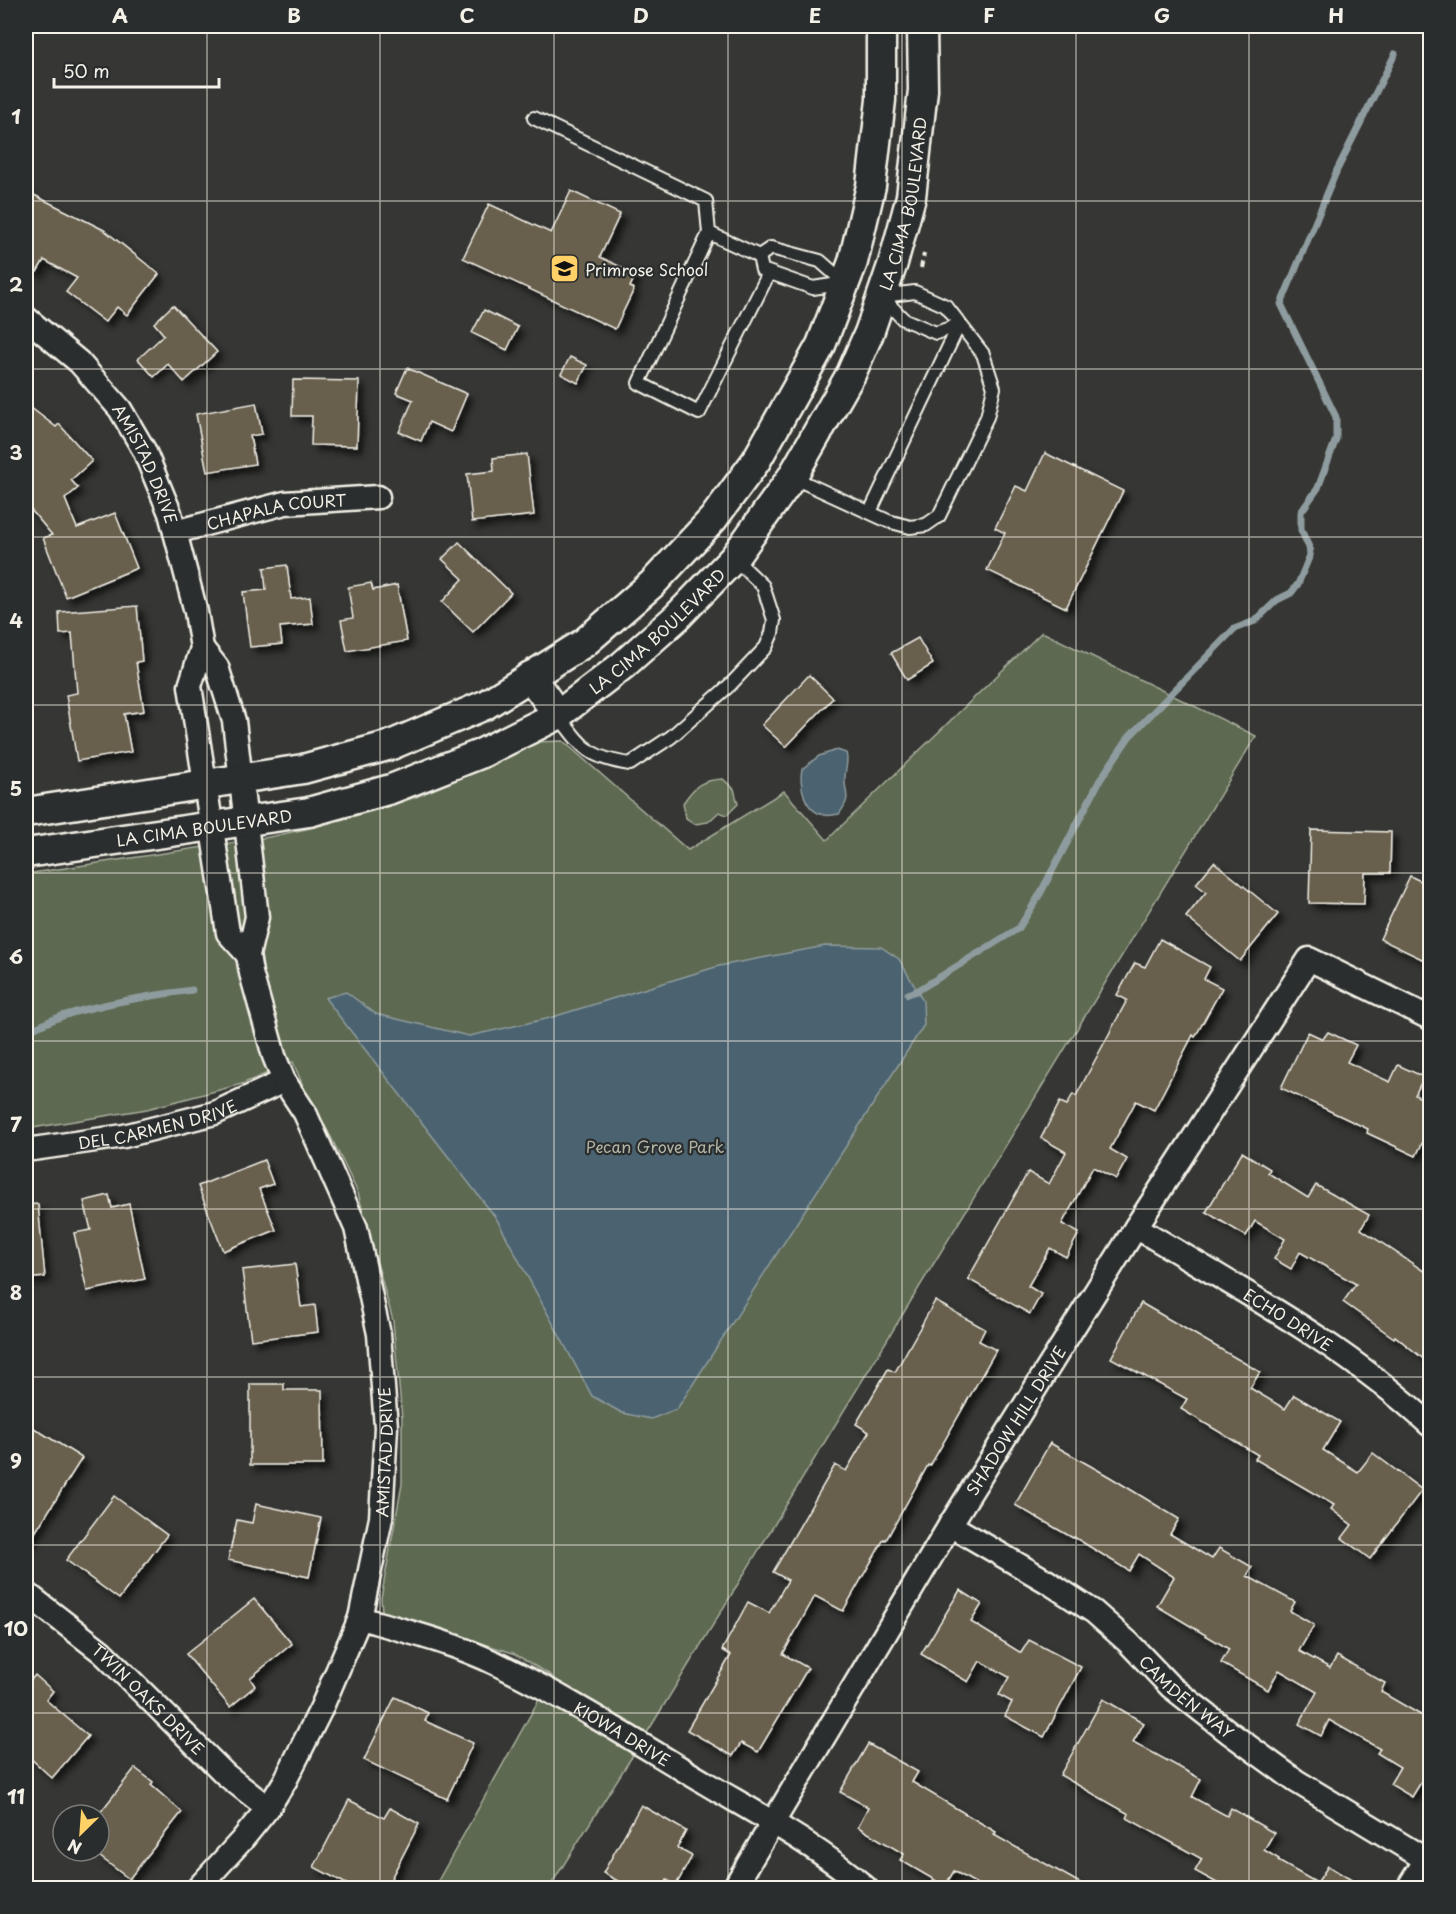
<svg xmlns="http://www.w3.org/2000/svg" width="1456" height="1914" font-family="'Playpen Sans',sans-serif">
<defs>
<filter id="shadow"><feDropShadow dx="5.5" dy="5.5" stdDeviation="3" flood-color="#0009"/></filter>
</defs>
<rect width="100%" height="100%" fill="#363734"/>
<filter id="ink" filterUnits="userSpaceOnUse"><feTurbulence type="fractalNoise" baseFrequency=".0167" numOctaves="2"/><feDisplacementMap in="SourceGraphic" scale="12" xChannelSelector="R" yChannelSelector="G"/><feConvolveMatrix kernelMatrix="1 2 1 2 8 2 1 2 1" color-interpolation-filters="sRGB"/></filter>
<g filter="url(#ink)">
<g fill="#5d6951" stroke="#a8ad9c" stroke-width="1.5">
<path d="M1042,632l214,104 -606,992 -101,160h-115l118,-212 -39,-23 -131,-41 -1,-14 21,-114v-66l-9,-97 -35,-128 -27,-56 -25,-44 -13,-31 -51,22 -95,25 -121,20v-255l243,-37 37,-8 74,-20 36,-12 80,-35 39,-20 28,-1 125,109 96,-59 43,49z"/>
<path d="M723,779l11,10 4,15 -11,11 -8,-3 -11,10 -13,2 -9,-6 -3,-15c12,-18 19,-23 40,-24z"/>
</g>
<g fill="#4b636f" stroke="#8f9c9f" stroke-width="1.5">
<path d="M837,750l9,3c3,9 -1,15 -1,24 -1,19 8,18 -6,37 -5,1 -11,2 -15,1 -20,-4 -25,-30 -22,-46l17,-13z"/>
<path d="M825,946l56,1 18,12 24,42 1,24 -247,384 -26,10 -29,-6 -30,-17 -96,-178 -171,-220 21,-6 30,22 93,22 77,-17 173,-53z"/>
</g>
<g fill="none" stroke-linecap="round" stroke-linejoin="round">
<g stroke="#8f9c9f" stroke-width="7">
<path d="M908,994l9,-3 102,-63 21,-34 60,-114 29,-43 105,-108 21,-8 22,-21 14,-7 7,-9 12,-29 -1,-8 -8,-17v-18l17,-24 18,-49v-22l-55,-113 56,-134 58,-116"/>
<path d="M26,1032c14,-6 28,-14 43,-18 40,-12 81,-18 123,-24"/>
</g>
</g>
<g fill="#675e4e" stroke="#f4f1e8" stroke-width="1.5" filter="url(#shadow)">
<path d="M26,191l78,39 55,44 -32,41 -10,-8 -12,15 -39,-30 11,-14 -33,-18 -7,12 -11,-6z"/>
<path d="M571,191l49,23 -20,43 36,17 -6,13 4,2 -19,40 -152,-71 26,-54 62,29z"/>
<path d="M173,305l44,47 -33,30 -16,-18 -14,13 -16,-18 26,-24 -10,-12z"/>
<path d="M484,310l34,17 -11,23 -35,-17z"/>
<path d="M570,357l17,8 -9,18 -17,-9z"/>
<path d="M407,368l60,26 -16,38 -22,-10 -8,19 -22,-9 14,-32 -17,-7z"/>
<path d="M293,380l66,1 -2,65 -46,-1 1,-29h-20z"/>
<path d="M256,403l6,31 -12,2 5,28 -48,8 -11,-58z"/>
<path d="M26,404l30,23 3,-3 33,37 -21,19 7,8 -13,11 12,29 38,-15 22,55 -71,29 -23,-59 9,-3 -26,-31z"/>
<path d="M1045,453l78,38 -57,117 -79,-38 18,-37 -10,-5 21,-42 11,5z"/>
<path d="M527,454l7,61 -62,7 -5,-48 27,-3 -1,-13z"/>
<path d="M459,542l52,51 -38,39 -31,-30 21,-23 -21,-20z"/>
<path d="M287,565l4,34 19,-2 3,27 -33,3 2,17 -32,3 -7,-55 23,-2 -2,-22z"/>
<path d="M371,583l2,7 24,-5 10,56 -60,10 -6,-31 12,-2 -5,-31z"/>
<path d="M137,606l5,55 -6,1 8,49 -20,3 7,38 -54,9 -11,-66 11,-2 -5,-60 -12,1 -1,-22z"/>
<path d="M918,638l15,26 -26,16 -16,-27z"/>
<path d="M809,675l24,23 -47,49 -24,-22z"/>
<path d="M1311,830l80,2 -1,41h-25l-1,31 -55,-1z"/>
<path d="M1214,862l64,52 -38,47 -54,-44 20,-25 -10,-8z"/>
<path d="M1410,876l21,10v59l-7,15 -44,-21z"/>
<path d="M1160,939l50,28 -6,12 18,9 -27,49 -2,-2 -39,75 -18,-9 -26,48 17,10 -11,20 -23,-12 -31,57 17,9 -13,24 -16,-9 -22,38 13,8 -11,20 -62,-35 60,-107 21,12 17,-32 -25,-14 19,-36 7,3 6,-11 3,2 51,-96 -10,-5 18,-32 10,4z"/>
<path d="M1308,1032l15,7 5,-7 28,13 -9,17 43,20 8,-17 26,12 -9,18 16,8v22l-15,31 -49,-23 1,-4 -87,-41z"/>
<path d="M1242,1152l28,17 -2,4 40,25 8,-13 53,30 -8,14 70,47v89l-36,-29 -1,2 -51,-36 13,-18 -56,-32 -9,17 -17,-10 11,-20 -30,-18 -9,15 -40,-24z"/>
<path d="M264,1160l9,24 -14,5 17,41 -53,21 -25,-65z"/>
<path d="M109,1195l3,13 17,-4 16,75 -58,12 -13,-58 17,-3 -7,-29z"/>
<path d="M38,1204l7,73 -19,2v-74z"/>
<path d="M295,1264l6,43 14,-2 3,27 -67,8 -9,-70z"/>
<path d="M935,1301l50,28 -6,12 17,9 -66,116 -2,-1 -42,75 -2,-1 -41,72 -28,-15 -32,58 25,14 -50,84 -17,-9 -8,13 -46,-26 44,-75 -9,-5 26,-48 21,11 19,-33 -15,-8 62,-107 11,6 23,-39 -13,-8 32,-55 7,3z"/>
<path d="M1141,1303l119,69 -10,16 35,21 9,-14 46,27 -17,28 35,22 15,-19 49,37 -52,69 -28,-21 10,-13 -21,-16 3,-4 -79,-46 3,-4 -77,-46 6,-10 -76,-41z"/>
<path d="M250,1384h34v6h38l1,75h-73z"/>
<path d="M26,1423l56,35 -56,89z"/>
<path d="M1050,1443l60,34 69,42 -9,15 42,25 7,-11 33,19 -5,9 48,26 -5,9 24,14 -15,26 31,17 7,-12 48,27 -4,9 50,29v45l-19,31 -22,-13 10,-17 -23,-14 3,-4 -51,-29 -8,16 -22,-12 18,-32 -38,-22 -11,20 -47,-27 8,-14 -72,-43 17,-29 -35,-23 -10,17 -55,-34 -1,1 -58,-33z"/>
<path d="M114,1496l53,39 -48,64 -53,-39z"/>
<path d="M256,1504l65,14 -12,59 -81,-17 9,-40 15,3z"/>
<path d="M960,1590l22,14 -11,18 50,31 8,-13 52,27 -37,70 -39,-21 7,-14 -13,-7 10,-18 -29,-16 -12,21 -47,-28z"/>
<path d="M254,1599l38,45 -42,34 5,8 -25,21 -44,-53z"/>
<path d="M35,1675l18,16 -7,9 42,36 -36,42 -26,-24v-68z"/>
<path d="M395,1697l33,16 -3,8 48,22 -26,56 -83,-39z"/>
<path d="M1103,1699l41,24 -11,19 68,37 -9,18 35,19 4,-8 43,25 -10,17 15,9 -1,2 39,22 11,-17 37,22h-139l-31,-17 7,-12 -75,-41 2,-4 -69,-39z"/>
<path d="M868,1744l50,28 -6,10 84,50 -2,3 95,53h-105l-30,-17 -9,15 -45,-26 4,-6 -46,-27 10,-20 -28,-15z"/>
<path d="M135,1768l18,14 -2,3 31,27 -53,67 -30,-23v-42z"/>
<path d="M349,1800l35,18 6,-10 29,16 -33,64h-32l-40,-21z"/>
<path d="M641,1805l45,26 -9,17 15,8 -16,29 -9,-5 -4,8h-32l-28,-15z"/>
</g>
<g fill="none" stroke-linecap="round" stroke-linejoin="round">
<defs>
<g id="service">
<path d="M534,118l172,83 3,32 50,23"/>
<path d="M709,233l-70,150 60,30 70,-140"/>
<path d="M771,248l49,13 25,22 -32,5 -51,-18 -3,-14z"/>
<path d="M883,298l20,21 33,14 23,-8"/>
<path d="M792,477l96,44 22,6 16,-2 13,-9 48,-99 7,-29 -11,-34 -37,-48 -31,-14 -33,4"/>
<path d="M870,512l89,-187"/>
<path d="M558,715c24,32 30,43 72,49l41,-27 60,-53 35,-37 6,-14 2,-13 -11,-34 -29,-28"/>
</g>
<g id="minor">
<path id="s1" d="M26,318l53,44 41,47 24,41 26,63 26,99 6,36 -12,38 38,247 20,22"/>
<path id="s2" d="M175,532l110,-29 93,-6"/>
<path id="s3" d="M26,1150l98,-14 91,-23 69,-32"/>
<path id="s4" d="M1136,1227c101,61 209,118 294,198"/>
<path id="s5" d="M950,1525l98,57 46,30 35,31 41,43 60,47 66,48 134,81"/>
<path id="s6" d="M26,1593l76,59 124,123 42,33"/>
<path id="s7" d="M360,1618c46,13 94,25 137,46 73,35 141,79 210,120 54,32 111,62 159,104"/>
<path id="s8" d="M198,1888l44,-48 26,-32 17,-27 36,-72 39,-91 21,-100 5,-91 -7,-93 -23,-106 -51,-115 -21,-32 -10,-25 -23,-83 -3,-18 9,-38 -23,-196 -17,-54 -15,-19"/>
<path id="s9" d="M734,1888l216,-363 186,-298 173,-268 121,59"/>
<path d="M1408,1888l22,-35"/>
</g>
<g id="tertiary">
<path d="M530,676l28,39"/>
<path d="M26,812l277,-43 88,-24 94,-40 99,-62 68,-59 61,-65 43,-58 65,-116 32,-83 18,-76 10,-86v-74"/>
<path id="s10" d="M26,853l283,-41 82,-23 89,-35 78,-39 65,-50 54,-48 57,-59 58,-81 59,-103 18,-41 24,-70 18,-66 12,-107 -1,-64"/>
</g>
</defs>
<use href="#service" stroke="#f4f1e8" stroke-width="16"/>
<use href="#minor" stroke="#f4f1e8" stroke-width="27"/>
<use href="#tertiary" stroke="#f4f1e8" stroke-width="33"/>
<path stroke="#f4f1e8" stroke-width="4" stroke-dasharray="6 4.5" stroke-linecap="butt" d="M921,268l3,-14"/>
<use href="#service" stroke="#2a2d2e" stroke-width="12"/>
<use href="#minor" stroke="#2a2d2e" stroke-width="22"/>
<use href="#tertiary" stroke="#2a2d2e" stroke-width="28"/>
</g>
</g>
<path fill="none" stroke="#f4f1e8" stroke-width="1.5" stroke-opacity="0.55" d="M207,26v1862M380,26v1862M554,26v1862M728,26v1862M902,26v1862M1076,26v1862M1249,26v1862M26,201h1404M26,369h1404M26,537h1404M26,705h1404M26,873h1404M26,1041h1404M26,1209h1404M26,1377h1404M26,1545h1404M26,1713h1404"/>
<defs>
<symbol id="school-square" viewBox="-11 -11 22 22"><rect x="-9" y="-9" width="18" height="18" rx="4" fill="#ffd166" stroke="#2a2d2e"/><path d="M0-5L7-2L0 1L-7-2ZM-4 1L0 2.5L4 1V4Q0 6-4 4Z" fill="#111"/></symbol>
</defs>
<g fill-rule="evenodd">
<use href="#school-square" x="548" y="252" width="33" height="33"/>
</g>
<g text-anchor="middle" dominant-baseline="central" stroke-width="4.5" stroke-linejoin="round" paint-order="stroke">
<g font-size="16" fill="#f4f1e8" stroke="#2a2d2e">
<text stroke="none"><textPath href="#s10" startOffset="1188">LA CIMA BOULEVARD</textPath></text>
<text stroke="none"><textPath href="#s1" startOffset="192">AMISTAD DRIVE</textPath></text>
<text stroke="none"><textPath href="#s2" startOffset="104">CHAPALA COURT</textPath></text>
<text stroke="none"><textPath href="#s10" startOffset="684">LA CIMA BOULEVARD</textPath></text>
<text stroke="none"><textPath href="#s10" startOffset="180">LA CIMA BOULEVARD</textPath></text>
<text stroke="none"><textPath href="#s3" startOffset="134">DEL CARMEN DRIVE</textPath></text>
<text stroke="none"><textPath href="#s4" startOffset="178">ECHO DRIVE</textPath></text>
<text stroke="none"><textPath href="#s9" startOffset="546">SHADOW HILL DRIVE</textPath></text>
<text stroke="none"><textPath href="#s8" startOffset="486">AMISTAD DRIVE</textPath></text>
<text stroke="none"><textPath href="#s5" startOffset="294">CAMDEN WAY</textPath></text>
<text stroke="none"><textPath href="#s6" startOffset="162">TWIN OAKS DRIVE</textPath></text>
<text stroke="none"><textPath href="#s7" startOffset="288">KIOWA DRIVE</textPath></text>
</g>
<g font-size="16" fill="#f4f1e8" stroke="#2a2d2e" text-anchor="start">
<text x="585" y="269">Primrose School</text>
</g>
<g font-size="16" fill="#b0b4a4" stroke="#2a2d2e">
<text x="655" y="1146">Pecan Grove Park</text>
</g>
</g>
<rect width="1456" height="1914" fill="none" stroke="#2a2d2e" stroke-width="66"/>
<g transform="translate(81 1833) rotate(205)"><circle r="28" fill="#2a2d2e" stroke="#7b7b78" stroke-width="1.5"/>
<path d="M0-4.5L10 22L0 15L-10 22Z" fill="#ffd166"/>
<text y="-9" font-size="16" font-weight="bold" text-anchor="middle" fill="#f4f1e8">N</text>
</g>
<path d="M54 78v9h165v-9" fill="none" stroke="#f4f1e8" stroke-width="3"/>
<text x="63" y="78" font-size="18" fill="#f4f1e8" stroke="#2a2d2e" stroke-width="4.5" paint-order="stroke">50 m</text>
<rect x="33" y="33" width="1390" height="1848" fill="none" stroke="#f4f1e8" stroke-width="2"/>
<g font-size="20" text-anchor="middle" font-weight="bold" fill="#f4f1e8">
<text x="120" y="23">A</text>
<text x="294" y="23">B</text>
<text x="467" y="23">C</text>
<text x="641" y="23">D</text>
<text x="815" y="23">E</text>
<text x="989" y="23">F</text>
<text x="1162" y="23">G</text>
<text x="1336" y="23">H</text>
<text x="16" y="124">1</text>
<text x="16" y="292">2</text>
<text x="16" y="460">3</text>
<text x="16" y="628">4</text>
<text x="16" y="796">5</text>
<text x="16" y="964">6</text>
<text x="16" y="1132">7</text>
<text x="16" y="1300">8</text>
<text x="16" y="1468">9</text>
<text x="16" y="1636">10</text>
<text x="16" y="1804">11</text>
</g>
</svg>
